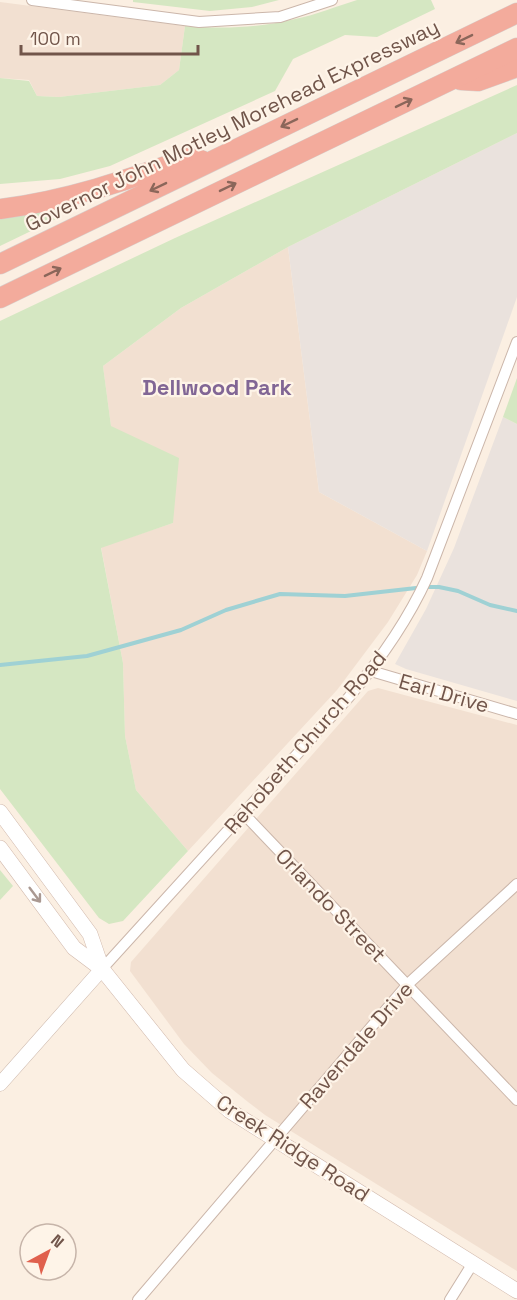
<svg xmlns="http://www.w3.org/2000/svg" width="517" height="1300" font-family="'Space Grotesk',sans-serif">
<rect width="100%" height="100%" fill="#fbefe2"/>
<g fill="#f2e0d1">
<path d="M0,2l185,24 -6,44 -19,15 -101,12 -22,-1 -8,-16 -29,-2z"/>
<path d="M288,247l31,245 108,59 -10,24 -29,47 -51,68 -149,161 -52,-61 -11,-54 -2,-73 -22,-116 72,-24 -62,-97 -8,-60 78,-58z"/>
<path d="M378,688l139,37v546l-252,-156 -17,-13 -36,-29 -28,-29 -54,-73 1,-9 237,-271z"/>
</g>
<g fill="#eae2dd">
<path d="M517,133v164l-90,254 -108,-59 -31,-245z"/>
<path d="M503,417l14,7v277l-111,-32 -11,-5 31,-55 28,-61z"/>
</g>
<g fill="#d5e7c2">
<path d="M133,0h146l-27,7 -42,4 -77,-9z"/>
<path d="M357,0h74l4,9 -58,28 -32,-2 -52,24 -18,32 -165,75 -50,13 -60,5v-106l29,3 8,15 22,1 101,-12 19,-15 6,-44c37,3 74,2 110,-7 21,-4 42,-13 62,-19z"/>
<path d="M517,85v48l-229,114 -107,61 -78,58 8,60 68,32 -6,65 -72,25 22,115 2,73 11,54 52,61 -65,70 -14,3 -10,-6 -99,-129v-468l175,-83z"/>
<path d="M53,208l5,10 -58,28v-28z"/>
<path d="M517,378v46l-14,-7z"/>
<path d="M0,870l13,16 -13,14z"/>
</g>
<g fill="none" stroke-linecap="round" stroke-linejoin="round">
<path stroke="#9fd1d4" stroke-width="4" d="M0,665l87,-9 94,-26 45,-20 54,-16 65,2 80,-9h14l19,4 32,14 27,6"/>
<defs>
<g id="minor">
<path d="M32,0l167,22 81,-5 52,-17"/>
<path d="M371,671l146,43"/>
<path d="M244,814l273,286"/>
<path d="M102,969l247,-272c31,-37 58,-75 78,-119l90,-236"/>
<path d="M138,1300l270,-316 109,-100"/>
<path d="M450,1300l23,-37"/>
</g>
<path id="tertiary" d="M0,1084l102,-115"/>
<g id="secondary">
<path d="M0,812l90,122 12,35"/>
<path d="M0,848l74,100 28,21 81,101 47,41 287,180"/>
</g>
<g id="motorway">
<path d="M461,80l17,1 39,-14"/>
<path d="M0,209c66,-8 127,-29 189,-51l12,2"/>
<path d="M0,264l517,-251"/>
<path d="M0,298l517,-250"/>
</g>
</defs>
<use href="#minor" stroke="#cbb6aa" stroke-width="12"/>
<use href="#tertiary" stroke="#cbb6aa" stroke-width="15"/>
<use href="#secondary" stroke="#d0b7aa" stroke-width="16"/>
<use href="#motorway" stroke="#d7cfcc" stroke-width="21"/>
<use href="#minor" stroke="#fff" stroke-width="10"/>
<use href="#tertiary" stroke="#fff" stroke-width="14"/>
<use href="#secondary" stroke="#fff" stroke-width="15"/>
<use href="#motorway" stroke="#f3ab9c" stroke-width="20"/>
</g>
<defs><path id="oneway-shaft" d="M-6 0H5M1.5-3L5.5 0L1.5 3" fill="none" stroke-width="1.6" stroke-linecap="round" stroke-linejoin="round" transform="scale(1.5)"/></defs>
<g stroke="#8b665a">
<use href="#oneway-shaft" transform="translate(464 39) rotate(154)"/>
<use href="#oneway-shaft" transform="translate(404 103) rotate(-26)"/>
<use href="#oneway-shaft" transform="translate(289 123) rotate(154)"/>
<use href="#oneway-shaft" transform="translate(158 187) rotate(154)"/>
<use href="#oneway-shaft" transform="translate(228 187) rotate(-26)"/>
<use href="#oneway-shaft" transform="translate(53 272) rotate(-26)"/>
</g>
<use stroke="#aa9992" href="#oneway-shaft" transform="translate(35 895) rotate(53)"/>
<g text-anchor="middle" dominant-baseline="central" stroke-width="4.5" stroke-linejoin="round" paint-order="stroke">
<g font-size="21" fill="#71554a" stroke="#fef4e8">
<text transform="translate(232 125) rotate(-26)">Governor John Motley Morehead Expressway</text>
<text transform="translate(444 693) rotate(16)">Earl Drive</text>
<text transform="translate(305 742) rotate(-49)">Rehobeth Church Road</text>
<text transform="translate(331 905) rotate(46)">Orlando Street</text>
<text transform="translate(356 1045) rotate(-49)">Ravendale Drive</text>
<text transform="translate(293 1148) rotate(33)">Creek Ridge Road</text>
</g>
<g font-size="22" font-weight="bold" fill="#816695" stroke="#fef4e8">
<text x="217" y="387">Dellwood Park</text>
</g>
</g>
<g transform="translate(48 1252) rotate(41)"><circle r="28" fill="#fef4e8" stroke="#c6b4a9" stroke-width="1.5"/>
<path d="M0-4.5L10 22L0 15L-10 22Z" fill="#e0604d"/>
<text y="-9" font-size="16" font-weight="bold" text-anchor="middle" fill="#71554a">N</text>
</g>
<path d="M21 45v9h177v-9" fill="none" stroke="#71554a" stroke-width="3"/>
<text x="30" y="45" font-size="18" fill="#71554a" stroke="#fef4e8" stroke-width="4.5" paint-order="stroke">100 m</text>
</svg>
